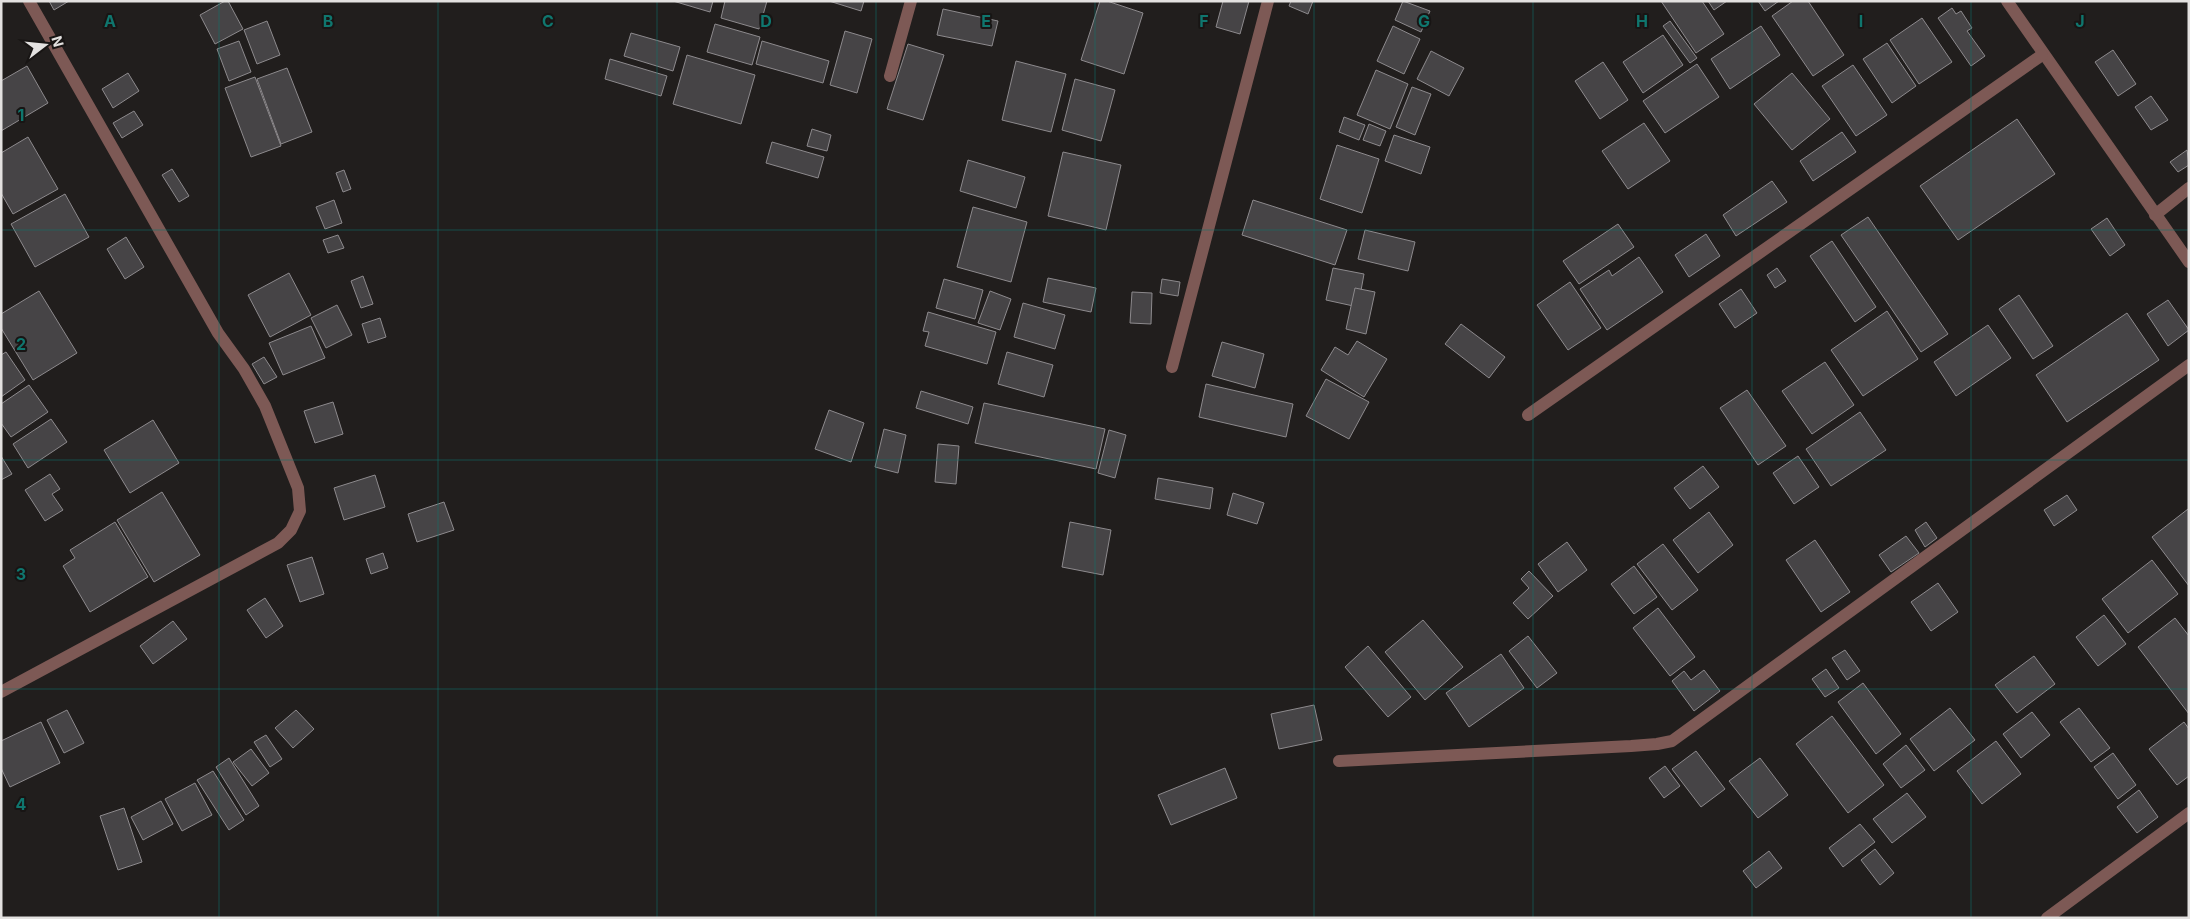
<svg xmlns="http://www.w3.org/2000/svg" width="2190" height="919" font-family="Inter,sans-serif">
<rect width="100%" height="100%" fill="#211e1d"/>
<g fill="#464446" stroke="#8d8a8d">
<path d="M49,1h20l-15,9z"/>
<path d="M225,1h3l15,28 -28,15 -15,-29z"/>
<path d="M673,1h40l-3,11z"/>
<path d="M725,1h42l-8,28 -38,-11z"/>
<path d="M829,1h35l-3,10z"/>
<path d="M1100,1h7l36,12 -19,61 -43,-14z"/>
<path d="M1223,1h26l-9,33 -24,-7z"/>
<path d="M1291,1h22l-5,13 -19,-8z"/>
<path d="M1403,1l27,10 -9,21 -26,-12z"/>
<path d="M1661,1h41l22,33 -28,19z"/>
<path d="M1708,1h19l-13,9z"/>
<path d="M1758,1h21l-14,10z"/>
<path d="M1793,1h15l36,54 -31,21 -41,-60z"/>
<path d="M1952,8l4,6 5,-3 11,17 -5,3 18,25 -14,10 -33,-48z"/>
<path d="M943,9l55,12 -6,25 -55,-11z"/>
<path d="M1922,18l30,44 -33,22 -29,-44z"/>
<path d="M267,21l13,34 -23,9 -13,-34z"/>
<path d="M1670,21l27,37 -7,5 -27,-37z"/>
<path d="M715,24l45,13 -8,28 -45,-13z"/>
<path d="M1393,26l27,13 -16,35 -27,-13z"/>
<path d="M1761,26l19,29 -50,34 -19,-30z"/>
<path d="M845,31l27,8 -15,54 -27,-8z"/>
<path d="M631,33l49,14 -7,24 -49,-15z"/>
<path d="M1663,35l20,30 -40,28 -20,-31z"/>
<path d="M239,41l12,31 -22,9 -12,-32z"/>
<path d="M762,41l67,20 -6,22 -67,-19z"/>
<path d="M1887,43l29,43 -24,17 -29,-44z"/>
<path d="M908,44l36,11 -21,65 -36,-11z"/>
<path d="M2113,50l23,34 -18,12 -23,-34z"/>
<path d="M1431,51l33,17 -15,28 -32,-17z"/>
<path d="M687,55l68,20 -14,49 -68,-20z"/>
<path d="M610,59l57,17 -6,20 -56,-17z"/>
<path d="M1016,61l50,13 -15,58 -49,-12z"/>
<path d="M1603,62l25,38 -28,19 -25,-38z"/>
<path d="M1697,64l22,33 -54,36 -22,-32z"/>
<path d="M1853,65l34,50 -31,21 -34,-50z"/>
<path d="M27,66l21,37 -47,28v-50z"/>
<path d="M287,68l25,64 -31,12 -24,-65z"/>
<path d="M1376,70l32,14 -18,45 -33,-14z"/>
<path d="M128,73l11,18 -26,17 -11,-19z"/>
<path d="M1792,73l38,46 -38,31 -38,-46z"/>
<path d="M255,77l26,69 -30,11 -26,-69z"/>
<path d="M1075,79l40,11 -14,51 -39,-11z"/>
<path d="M1412,87l19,7 -16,41 -19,-8z"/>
<path d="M2151,96l17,24 -17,10 -16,-23z"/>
<path d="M134,111l9,14 -21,13 -9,-15z"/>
<path d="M1344,117l21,8 -6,15 -20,-8z"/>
<path d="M2017,119l38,55 -97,66 -38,-54z"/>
<path d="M1644,123l26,38 -42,28 -26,-38z"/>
<path d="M1369,124l17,7 -6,15 -17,-6z"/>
<path d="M812,129l19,6 -4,16 -20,-5z"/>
<path d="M1842,132l14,20 -43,29 -13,-20z"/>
<path d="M1394,135l36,12 -9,27 -36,-13z"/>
<path d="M28,137l30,52 -45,25 -12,-21v-40z"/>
<path d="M772,142l52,15 -6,21 -52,-15z"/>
<path d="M1337,145l42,14 -17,54 -42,-14z"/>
<path d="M2187,150l2,15 -11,7 -8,-10z"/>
<path d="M1063,152l58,13 -15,65 -58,-14z"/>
<path d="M968,160l57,17 -9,31 -56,-17z"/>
<path d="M172,169l17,27 -10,6 -17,-27z"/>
<path d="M344,170l7,19 -8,3 -7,-19z"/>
<path d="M1772,181l15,21 -51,34 -13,-21z"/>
<path d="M65,194l24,43 -54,30 -24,-43z"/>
<path d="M334,200l8,23 -17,6 -9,-22z"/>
<path d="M1253,200l94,30 -12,35 -93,-30z"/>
<path d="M973,207l54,15 -16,60 -54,-15z"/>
<path d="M1868,217l80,117 -27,18 -80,-117z"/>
<path d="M2107,218l18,27 -15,11 -19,-27z"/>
<path d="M1618,224l16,23 -55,37 -16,-23z"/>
<path d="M1365,230l50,12 -7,29 -50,-12z"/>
<path d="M1706,234l14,22 -31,21 -14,-22z"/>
<path d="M338,235l6,13 -16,5 -5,-13z"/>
<path d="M126,237l18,30 -19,12 -18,-30z"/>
<path d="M1832,241l44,66 -21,15 -45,-66z"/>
<path d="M1639,257l24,35 -56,38 -27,-41 29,-19 3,6z"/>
<path d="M1333,268l31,6 -6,33 -32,-7z"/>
<path d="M1777,268l9,13 -11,7 -8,-13z"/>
<path d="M289,273l22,42 -41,22 -22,-42z"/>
<path d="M363,276l10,28 -12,4 -10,-27z"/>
<path d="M1048,278l48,10 -5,24 -48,-10z"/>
<path d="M944,279l39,11 -8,29 -39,-11z"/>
<path d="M1162,279l18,3 -2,14 -18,-3z"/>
<path d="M1570,282l31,46 -33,22 -31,-45z"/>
<path d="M1355,288l20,4 -9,42 -20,-5z"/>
<path d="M1741,289l16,24 -22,15 -16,-24z"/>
<path d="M39,291l38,62 -44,27 -32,-52v-14z"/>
<path d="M990,291l21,8 -11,31 -22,-7z"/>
<path d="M1132,292l20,1 -1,31 -21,-1z"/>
<path d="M2019,295l34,51 -20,13 -34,-50z"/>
<path d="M2168,300l21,30 -21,16 -21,-32z"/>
<path d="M1023,303l42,12 -10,34 -41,-12z"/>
<path d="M337,305l15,30 -26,13 -15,-30z"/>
<path d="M1887,311l31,48 -55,37 -32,-46z"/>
<path d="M928,312l68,20 -9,32 -62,-18 4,-14 -6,-1z"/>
<path d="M2127,313l32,47 -92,62 -31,-47z"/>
<path d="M380,318l6,19 -18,6 -6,-19z"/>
<path d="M1461,324l44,33 -16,21 -44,-34z"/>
<path d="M1988,325l23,33 -55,38 -22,-34z"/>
<path d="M311,326l14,32 -42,17 -14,-32z"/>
<path d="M1357,341l30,18 -23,38 -43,-27 14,-23 13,8z"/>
<path d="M1222,342l42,12 -9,34 -43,-12z"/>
<path d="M6,352l19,28 -24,17v-42z"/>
<path d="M1007,352l46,13 -9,32 -46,-13z"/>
<path d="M264,357l13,20 -13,7 -12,-20z"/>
<path d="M1825,362l29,43 -42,29 -30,-43z"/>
<path d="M1326,379l43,23 -20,37 -43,-23z"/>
<path d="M1206,384l87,20 -7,33 -87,-20z"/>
<path d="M29,385l19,27 -37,25 -10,-14v-19z"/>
<path d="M1747,390l39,56 -28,19 -38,-57z"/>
<path d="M921,391l52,16 -5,17 -52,-16z"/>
<path d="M333,402l10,32 -28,9 -11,-32z"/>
<path d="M984,403l121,26 -9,40 -121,-26z"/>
<path d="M829,410l35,13 -13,39 -36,-13z"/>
<path d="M1860,412l26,38 -55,36 -25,-37z"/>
<path d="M51,419l16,23 -39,26 -15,-24z"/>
<path d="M153,420l26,43 -49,30 -26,-43z"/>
<path d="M884,429l22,6 -8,38 -23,-6z"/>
<path d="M1109,430l17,5 -11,43 -17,-5z"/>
<path d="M938,444l21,2 -3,38 -21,-2z"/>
<path d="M1,456l11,18 -11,6z"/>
<path d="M1798,456l21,31 -25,17 -21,-31z"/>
<path d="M1703,466l16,21 -29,22 -16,-21z"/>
<path d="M50,474l10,15 -8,5 11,16 -18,11 -20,-31z"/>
<path d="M375,475l10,32 -41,13 -10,-32z"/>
<path d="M1158,478l55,10 -3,21 -55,-10z"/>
<path d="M162,492l38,63 -46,27 -37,-62z"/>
<path d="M1233,493l31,10 -7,21 -30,-9z"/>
<path d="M2067,495l10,15 -23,16 -10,-16z"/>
<path d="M444,502l10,28 -37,12 -9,-28z"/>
<path d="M2188,509l1,1v76l-37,-49z"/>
<path d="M1709,512l24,33 -35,28 -25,-33z"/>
<path d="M115,522l33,55 -58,35 -27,-46 12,-8 -5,-8z"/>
<path d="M1070,522l41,8 -8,45 -41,-8z"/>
<path d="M1926,522l11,16 -12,9 -10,-17z"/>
<path d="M1906,536l13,17 -28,19 -12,-17z"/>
<path d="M1815,540l35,52 -29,20 -35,-52z"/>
<path d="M1567,542l20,28 -29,22 -20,-28z"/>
<path d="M1663,544l35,46 -26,20 -35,-46z"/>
<path d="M383,553l5,15 -17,6 -5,-15z"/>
<path d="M312,557l12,37 -24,8 -13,-37z"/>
<path d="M2152,560l26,34 -50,39 -26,-34z"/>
<path d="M1634,566l23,31 -23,17 -23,-30z"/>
<path d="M1529,571l24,25 -25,23 -15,-16 16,-15 -8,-9z"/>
<path d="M1938,583l20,29 -27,19 -20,-29z"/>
<path d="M265,598l18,28 -17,12 -19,-28z"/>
<path d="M1658,608l37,49 -25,19 -37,-48z"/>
<path d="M2104,615l22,29 -28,22 -22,-29z"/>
<path d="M2175,618l14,18v78l-51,-67z"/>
<path d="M1423,620l40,47 -38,33 -40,-48z"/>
<path d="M173,621l14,18 -34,25 -13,-18z"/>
<path d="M1528,636l29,37 -20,15 -28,-37z"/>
<path d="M1368,646l43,51 -23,20 -43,-50z"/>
<path d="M1845,650l15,21 -13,9 -15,-22z"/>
<path d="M1501,654l23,34 -55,39 -23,-34z"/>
<path d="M2034,656l21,28 -38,29 -22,-28z"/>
<path d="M1826,669l13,19 -14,9 -13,-18z"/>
<path d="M1704,670l16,21 -26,20 -22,-30 12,-10 7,9z"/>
<path d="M1863,683l38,51 -25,20 -38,-52z"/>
<path d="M1314,705l8,35 -43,9 -8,-35z"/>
<path d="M1950,708l25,32 -41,31 -24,-32z"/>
<path d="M2079,708l31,40 -19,14 -31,-40z"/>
<path d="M67,710l17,33 -20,10 -17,-33z"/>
<path d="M296,710l18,19 -21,19 -18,-20z"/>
<path d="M2032,712l18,23 -29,23 -18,-24z"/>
<path d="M1832,716l52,69 -36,28 -52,-69z"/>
<path d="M41,722l19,41 -50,24 -9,-19v-27z"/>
<path d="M2184,722l5,7v47l-12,9 -28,-36z"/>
<path d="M266,735l16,24 -12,8 -16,-25z"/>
<path d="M1996,741l25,33 -39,30 -25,-33z"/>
<path d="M1906,745l19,25 -24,18 -18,-24z"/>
<path d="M251,749l18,24 -17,13 -19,-24z"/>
<path d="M1696,751l29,38 -24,18 -29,-38z"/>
<path d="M2113,753l23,32 -18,14 -24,-32z"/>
<path d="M229,758l30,48 -13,9 -30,-48z"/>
<path d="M1760,758l28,37 -30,23 -29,-37z"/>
<path d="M1665,766l15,20 -16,12 -15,-20z"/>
<path d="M1225,768l12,30 -66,27 -13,-30z"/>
<path d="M213,771l31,49 -15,10 -32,-50z"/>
<path d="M195,783l17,32 -30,16 -17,-32z"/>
<path d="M2139,790l19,27 -21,16 -20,-26z"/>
<path d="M1907,793l19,24 -34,26 -19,-24z"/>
<path d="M161,801l12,23 -30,16 -12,-23z"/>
<path d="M124,808l18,54 -24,8 -18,-54z"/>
<path d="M1860,824l15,18 -32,25 -14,-19z"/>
<path d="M1875,849l19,24 -14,12 -19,-25z"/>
<path d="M1769,851l13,17 -26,20 -13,-17z"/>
</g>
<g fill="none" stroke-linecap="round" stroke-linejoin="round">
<g stroke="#7d5955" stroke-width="12">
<path d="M2007,1l182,261"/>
<path d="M890,76l21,-75"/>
<path d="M2155,215l34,-27"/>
<path d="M1172,367l96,-366"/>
<path d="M1528,415l514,-360"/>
<path d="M1,692l277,-149 13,-13 9,-19 -2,-23 -33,-82 -21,-37 -26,-36 -189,-332"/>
<path d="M1339,761l292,-15 26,-2 15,-3 517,-376"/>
<path d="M2047,918l142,-105"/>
</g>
</g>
<path fill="none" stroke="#0f766e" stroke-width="1" stroke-opacity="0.55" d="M219,1v917M438,1v917M657,1v917M876,1v917M1095,1v917M1314,1v917M1533,1v917M1752,1v917M1971,1v917M1,230h2188M1,460h2188M1,689h2188"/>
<g font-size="16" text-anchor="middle" font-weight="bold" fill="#0f766e" stroke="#181514" stroke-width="4" stroke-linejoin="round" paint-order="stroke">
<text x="110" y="27">A</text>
<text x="328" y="27">B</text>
<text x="548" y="27">C</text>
<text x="766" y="27">D</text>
<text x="986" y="27">E</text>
<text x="1204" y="27">F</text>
<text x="1424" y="27">G</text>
<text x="1642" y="27">H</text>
<text x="1861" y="27">I</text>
<text x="2080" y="27">J</text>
<text x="21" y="121">1</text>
<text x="21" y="350">2</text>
<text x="21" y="580">3</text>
<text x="21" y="810">4</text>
</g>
<rect width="2190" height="919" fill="none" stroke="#e3e1e0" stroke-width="5"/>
<g transform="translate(45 45) rotate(74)" stroke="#181514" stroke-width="4" paint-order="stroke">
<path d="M0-4L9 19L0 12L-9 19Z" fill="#e3e1e0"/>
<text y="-8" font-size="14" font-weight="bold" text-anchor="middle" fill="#e3e1e0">N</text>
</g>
</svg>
